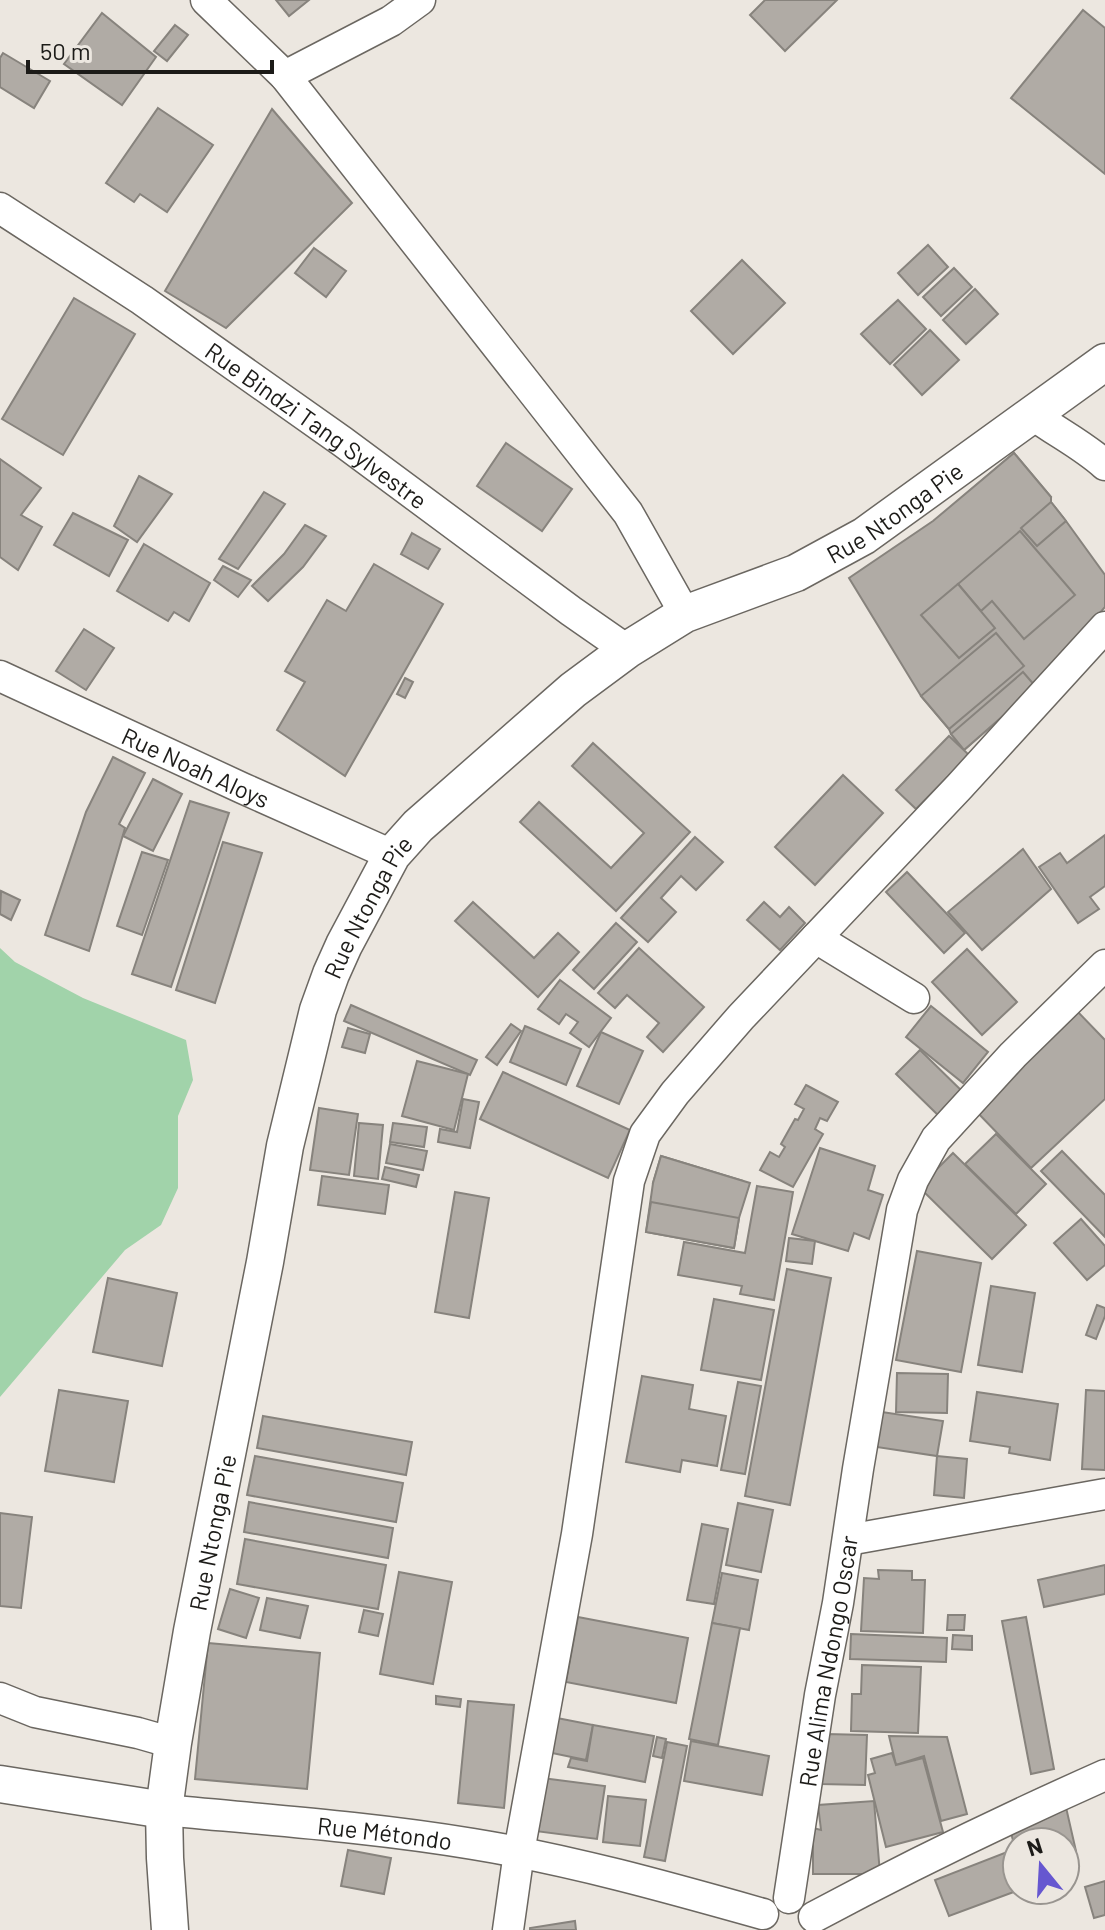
<svg xmlns="http://www.w3.org/2000/svg" width="1105" height="1930" font-family="Barlow,sans-serif">
<rect width="100%" height="100%" fill="#ece7e0"/>
<path fill="#a1d3aa" d="M0,948l15,14 68,36 103,42 7,40 -15,36v72l-17,37 -36,25 -125,147z"/>
<g fill="#b0aba5" stroke="#87837d" stroke-width="2">
<path d="M276,0h33l-20,16z"/>
<path d="M765,0h72l-52,51 -35,-36z"/>
<path d="M1083,10l22,18v146l-94,-76z"/>
<path d="M102,13l54,44 -34,48 -58,-41z"/>
<path d="M175,25l13,10 -21,26 -13,-10z"/>
<path d="M3,53l47,28 -16,27 -34,-21v-29z"/>
<path d="M158,108l55,37 -46,67 -27,-18 -6,8 -28,-19z"/>
<path d="M272,109l80,94 -126,125 -61,-37z"/>
<path d="M928,245l20,22 -30,28 -20,-22z"/>
<path d="M314,248l32,23 -20,26 -31,-24z"/>
<path d="M742,260l43,43 -52,51 -42,-43z"/>
<path d="M954,268l18,19 -31,29 -18,-19z"/>
<path d="M975,289l23,25 -32,30 -23,-24z"/>
<path d="M74,298l61,36 -72,121 -61,-36z"/>
<path d="M898,300l28,29 -36,35 -29,-30z"/>
<path d="M930,330l29,30 -37,35 -28,-30z"/>
<path d="M506,443l66,46 -30,42 -65,-45z"/>
<path d="M1014,453l37,44 -84,72 -37,-44z"/>
<path d="M1014,453l37,44v5l15,19 39,54v32l-69,80 -72,63 -13,-16 -2,-5 -28,-33 -72,-118 84,-57z"/>
<path d="M0,459l41,29 -20,27 21,12 -24,43 -18,-13z"/>
<path d="M139,476l33,18 -35,48 -23,-16z"/>
<path d="M264,492l21,12 -47,65 -19,-10z"/>
<path d="M1051,502l15,19 -29,25 -16,-18z"/>
<path d="M73,513l55,27 -19,36 -55,-31z"/>
<path d="M305,525l21,11 -23,31 -35,34 -16,-15 32,-32z"/>
<path d="M1020,531l55,64 -51,44 -32,-38 -11,10 -23,-27z"/>
<path d="M412,533l28,16 -12,20 -27,-15z"/>
<path d="M144,544l66,39 -21,38 -15,-9 -6,9 -51,-30z"/>
<path d="M374,564l69,40 -98,172 -68,-46 28,-48 -20,-11 42,-71 19,11z"/>
<path d="M223,566l28,14 -13,17 -24,-17z"/>
<path d="M958,584l37,44 -36,30 -38,-43z"/>
<path d="M84,629l30,19 -28,42 -30,-19z"/>
<path d="M996,633l28,33 -75,63 -28,-33z"/>
<path d="M1023,672l13,15 -72,63 -13,-16z"/>
<path d="M405,678l8,4 -8,16 -8,-4z"/>
<path d="M949,736l20,19 -53,54 -20,-19z"/>
<path d="M593,743l97,89 -74,79 -96,-89 19,-20 72,66 33,-35 -72,-67z"/>
<path d="M113,757l32,16 -26,51 6,4 -36,123 -44,-16 41,-123z"/>
<path d="M843,775l40,38 -68,72 -40,-38z"/>
<path d="M153,779l29,15 -29,57 -30,-15z"/>
<path d="M190,801l39,12 -58,174 -39,-13z"/>
<path d="M1105,835v51l-15,11 9,12 -21,14 -39,-56 21,-14 7,10z"/>
<path d="M695,837l28,25 -27,28 -15,-14 -20,22 15,14 -28,30 -27,-24z"/>
<path d="M223,842l39,11 -47,150 -39,-13z"/>
<path d="M1023,849l28,40 -69,61 -34,-38z"/>
<path d="M142,852l26,8 -26,75 -25,-9z"/>
<path d="M907,872l58,61 -21,20 -58,-61z"/>
<path d="M1,891l19,9 -9,20 -11,-6z"/>
<path d="M473,902l61,56 24,-25 21,19 -41,45 -83,-76z"/>
<path d="M764,902l16,15 9,-10 16,16 -25,27 -33,-30z"/>
<path d="M616,923l21,19 -43,47 -21,-19z"/>
<path d="M639,948l65,59 -41,45 -16,-15 12,-14 -32,-28 -12,13 -17,-15z"/>
<path d="M967,949l50,53 -35,33 -50,-53z"/>
<path d="M560,980l51,38 -22,29 -19,-14 8,-11 -12,-8 -7,10 -21,-15z"/>
<path d="M351,1005l126,55 -7,15 -126,-54z"/>
<path d="M931,1006l57,46 -25,31 -57,-46z"/>
<path d="M1077,1011l28,29v59l-74,69 -57,-59z"/>
<path d="M511,1024l10,7 -24,34 -11,-8z"/>
<path d="M525,1026l56,23 -15,36 -56,-23z"/>
<path d="M348,1028l22,6 -5,19 -23,-6z"/>
<path d="M601,1032l42,19 -24,53 -42,-18z"/>
<path d="M920,1050l46,45 -24,24 -46,-45z"/>
<path d="M417,1061l51,13 -14,56 -52,-14z"/>
<path d="M503,1072l127,58 -22,48 -128,-59z"/>
<path d="M806,1085l32,17 -11,19 -7,-3 -5,11 8,5 -30,53 -33,-17 10,-18 9,5 6,-10 -4,-3 14,-25 3,1 6,-11 -9,-5z"/>
<path d="M463,1099l16,3 -9,46 -32,-6 2,-13 17,3z"/>
<path d="M319,1108l39,6 -9,61 -39,-5z"/>
<path d="M359,1123l24,2 -5,54 -24,-3z"/>
<path d="M393,1123l34,4 -3,20 -34,-5z"/>
<path d="M996,1134l50,50 -30,30 -51,-50z"/>
<path d="M390,1144l37,7 -4,19 -37,-7z"/>
<path d="M820,1148l55,18 -7,24 15,5 -14,44 -15,-6 -6,18 -56,-17z"/>
<path d="M1062,1151l43,44v42l-64,-66z"/>
<path d="M953,1153l73,72 -34,34 -73,-72z"/>
<path d="M661,1156l82,25 -8,26 -82,-24z"/>
<path d="M661,1156l89,27 -11,35 -5,30 -88,-16 7,-49z"/>
<path d="M385,1167l34,8 -3,12 -34,-8z"/>
<path d="M322,1176l67,9 -4,29 -67,-9z"/>
<path d="M757,1186l36,6 -19,108 -34,-6 2,-8 -64,-11 6,-33 61,11z"/>
<path d="M455,1192l34,6 -20,120 -34,-6z"/>
<path d="M651,1202l88,16 -5,30 -88,-16z"/>
<path d="M1081,1219l24,27v19l-18,15 -33,-37z"/>
<path d="M789,1238l26,3 -3,23 -26,-3z"/>
<path d="M917,1251l64,12 -20,109 -65,-12z"/>
<path d="M787,1269l44,9 -41,227 -45,-9z"/>
<path d="M108,1278l69,15 -15,73 -69,-14z"/>
<path d="M991,1286l44,7 -13,79 -44,-7z"/>
<path d="M714,1299l60,11 -13,70 -60,-10z"/>
<path d="M1097,1305l8,3v8l-9,23 -10,-4z"/>
<path d="M897,1373l51,1 -1,39 -51,-1z"/>
<path d="M642,1376l51,9 -4,24 37,7 -9,50 -35,-6 -2,12 -54,-10z"/>
<path d="M738,1382l23,4 -16,88 -24,-4z"/>
<path d="M59,1390l69,11 -14,81 -69,-11z"/>
<path d="M1086,1390l19,1v79l-23,-1z"/>
<path d="M977,1392l81,12 -8,56 -41,-7 1,-6 -40,-6z"/>
<path d="M875,1411l68,10 -6,35 -67,-10z"/>
<path d="M263,1416l149,26 -6,33 -149,-27z"/>
<path d="M255,1456l148,27 -7,39 -149,-27z"/>
<path d="M937,1456l30,3 -3,39 -30,-3z"/>
<path d="M249,1502l144,26 -5,30 -144,-26z"/>
<path d="M738,1503l35,7 -12,62 -35,-7z"/>
<path d="M0,1513l32,4 -11,91 -21,-2z"/>
<path d="M702,1524l26,5 -14,75 -27,-4z"/>
<path d="M245,1539l141,26 -8,44 -141,-25z"/>
<path d="M1105,1565v29l-61,13 -6,-27z"/>
<path d="M878,1570l34,1v9h13l-2,53 -62,-2 3,-53 15,1z"/>
<path d="M399,1572l53,10 -19,102 -53,-10z"/>
<path d="M722,1573l36,7 -9,50 -37,-7z"/>
<path d="M230,1589l29,9 -13,40 -28,-9z"/>
<path d="M267,1598l41,8 -8,32 -40,-8z"/>
<path d="M364,1610l19,4 -5,22 -19,-4z"/>
<path d="M948,1615h17l-1,15h-17z"/>
<path d="M578,1617l110,21 -12,65 -110,-21z"/>
<path d="M1026,1617l28,152 -23,5 -29,-153z"/>
<path d="M712,1623l28,5 -22,117 -29,-6z"/>
<path d="M851,1634l96,4 -1,24 -96,-3z"/>
<path d="M953,1635l19,1v14l-20,-1z"/>
<path d="M208,1643l112,10 -13,136 -112,-10z"/>
<path d="M862,1665l59,2 -3,66 -67,-2 1,-37h9z"/>
<path d="M436,1696l25,3 -1,8 -24,-3z"/>
<path d="M468,1701l46,4 -10,103 -46,-5z"/>
<path d="M557,1718l36,7 -7,35 -34,-7z"/>
<path d="M593,1725l61,11 -9,46 -77,-15 3,-9 16,3z"/>
<path d="M826,1734l41,1 -2,50 -44,-1z"/>
<path d="M889,1736l58,1 20,77 -26,7 -17,-65 -28,9z"/>
<path d="M657,1737l9,2 -4,19 -9,-2z"/>
<path d="M691,1741l78,15 -7,39 -78,-14z"/>
<path d="M667,1742l20,4 -22,115 -21,-4z"/>
<path d="M892,1753l4,12 27,-7 20,74 -57,15 -18,-72 7,-2 -4,-14z"/>
<path d="M542,1778l63,8 -8,53 -62,-8z"/>
<path d="M608,1796l38,4 -6,46 -37,-4z"/>
<path d="M874,1801l6,73h-67v-46l8,2 -3,-25z"/>
<path d="M1065,1803l11,48 -11,4v-13h-48v13l-6,-22z"/>
<path d="M348,1850l43,8 -7,36 -43,-8z"/>
<path d="M1007,1852l10,27v11h2l-70,26 -14,-36z"/>
<path d="M1105,1881v34l-11,3 -9,-31z"/>
<path d="M575,1921l1,9h-46v-2z"/>
</g>
<g fill="none" stroke-linecap="round" stroke-linejoin="round">
<defs>
<g id="minor">
<path d="M206,0l79,76 343,437 57,101"/>
<path d="M285,76l106,-55 29,-21"/>
<path id="s1" d="M0,208l142,92 201,142 228,169 56,39"/>
<path d="M1032,414c24,18 51,31 73,51"/>
<path id="s2" d="M0,676l242,112 150,67"/>
<path d="M816,938l98,60"/>
<path d="M848,1540l257,-46"/>
<path d="M0,1698l35,14 103,21 35,10"/>
<path id="s3" d="M164,1810c103,10 207,17 309,34 98,16 194,43 290,70"/>
<path id="s4" d="M789,1898l31,-203 18,-92 20,-134 44,-259 11,-30 23,-41 77,-84 92,-90"/>
<path d="M814,1917c95,-51 192,-98 291,-142"/>
<path d="M508,1930l11,-78 58,-318 52,-353 16,-47 30,-41 66,-76 218,-230 146,-160"/>
</g>
<g id="tertiary">
<path d="M0,1784l164,26"/>
<path id="s5" d="M170,1930l-5,-72 -1,-48 9,-67 19,-112 73,-369 20,-116 33,-136 13,-36 13,-29 48,-90 26,-29 155,-136 54,-40 58,-36 111,-41 68,-37 241,-174"/>
</g>
</defs>
<use href="#minor" stroke="#6b6761" stroke-width="33"/>
<use href="#tertiary" stroke="#6b6761" stroke-width="39"/>
<use href="#minor" stroke="#fff" stroke-width="30"/>
<use href="#tertiary" stroke="#fff" stroke-width="36"/>
</g>
<g text-anchor="middle" dominant-baseline="central" stroke-width="8" stroke-linejoin="round" paint-order="stroke">
<g font-size="24" fill="#1c1b18" stroke="#ece7e0">
<text stroke="none"><textPath href="#s1" startOffset="384">Rue Bindzi Tang Sylvestre</textPath></text>
<text stroke="none"><textPath href="#s5" startOffset="1722">Rue Ntonga Pie</textPath></text>
<text stroke="none"><textPath href="#s2" startOffset="216">Rue Noah Aloys</textPath></text>
<text stroke="none"><textPath href="#s5" startOffset="1050">Rue Ntonga Pie</textPath></text>
<text stroke="none"><textPath href="#s5" startOffset="402">Rue Ntonga Pie</textPath></text>
<text stroke="none"><textPath href="#s4" startOffset="240">Rue Alima Ndongo Oscar</textPath></text>
<text stroke="none"><textPath href="#s3" startOffset="222">Rue Métondo</textPath></text>
</g>
</g>
<g transform="translate(1041 1866) rotate(342)"><circle r="38" fill="#ece7e0" stroke="#999590" stroke-width="2"/>
<path d="M0-6L14 30L0 20L-14 30Z" fill="#6657d0"/>
<text y="-12" font-size="22" font-weight="bold" text-anchor="middle" fill="#1c1b18">N</text>
</g>
<path d="M28 60v12h244v-12" fill="none" stroke="#1c1b18" stroke-width="4"/>
<text x="40" y="60" font-size="24" fill="#1c1b18" stroke="#ece7e0" stroke-width="6" paint-order="stroke">50 m</text>
</svg>
